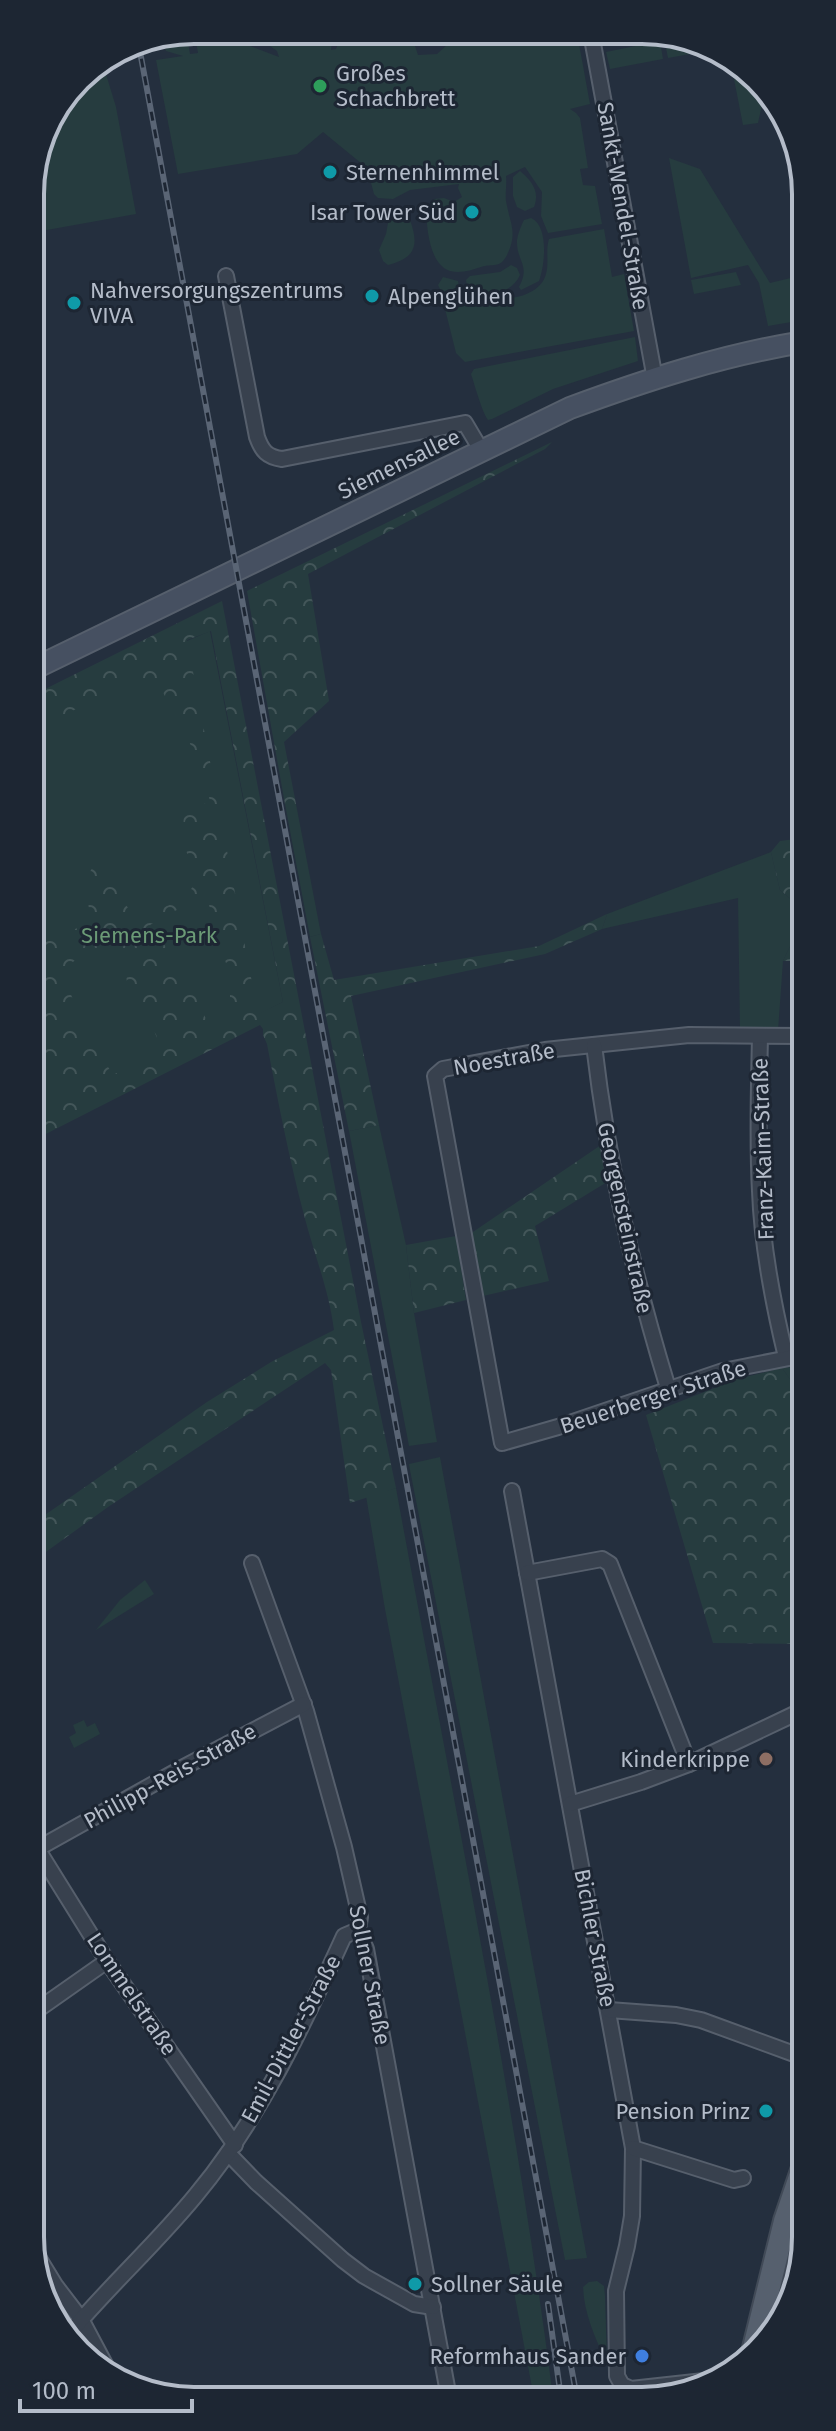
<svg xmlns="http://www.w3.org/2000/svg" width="836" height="2431" font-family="'Fira Sans',sans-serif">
<defs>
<pattern id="forest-crowns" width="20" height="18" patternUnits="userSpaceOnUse" patternTransform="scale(2)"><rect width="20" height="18" fill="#263c3f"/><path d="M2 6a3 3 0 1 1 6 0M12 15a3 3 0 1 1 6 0" fill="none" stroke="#435659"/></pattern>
</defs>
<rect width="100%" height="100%" fill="#242f3e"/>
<g fill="#263c3f">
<path d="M194,30h59l-3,16 29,11 -2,-6 -14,-10 -2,-11 68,1 3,9 -1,10 5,-1 4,-10 7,-3 11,3 7,6 9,-1v-7l12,-3 2,8 8,-1 -2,-10h16l8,24 19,-1 20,-18 -2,-4 122,1 13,71 -20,5 6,4 4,5 8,50 -8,1 3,16 12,1 7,38 -54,9 -7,-17 1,-24 -17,-25 -19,9c1,9 -1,17 0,25 4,23 12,31 1,54 -7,14 -14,8 -26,12 -10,3 -20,7 -31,4 -21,-7 -23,-43 -24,-61l8,-11 10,-1 10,4 8,-5 -4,-9 1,-4 -49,6 -17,9 -15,-1 -4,-4 -7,-26 -44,-36 -26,22 -119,20 -22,-114 27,-4 -17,-5 -6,-14 26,-6 4,23 8,-1z"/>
<path d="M663,33h12l32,18 -39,7z"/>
<path d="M660,41l3,18 -53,10 -4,-17z"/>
<path d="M102,61l14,46 20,107 -106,19v-51l17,-61 38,-50z"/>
<path d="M731,64l27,14 9,16 -4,6 -5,23 -15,2z"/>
<path d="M669,158l31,11 70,114 33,-8v45l-35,6 -9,-43 -11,-18 -57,13z"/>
<path d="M520,171c12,10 20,21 14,36l-9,4 -8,-4 -4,-11v-19z"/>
<path d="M395,215l15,5c9,25 6,38 -22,45l-5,-4 -4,-11 7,-16 2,-11z"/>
<path d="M531,218c18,8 14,47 8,63l-18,9 -2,-3c12,-22 -3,-26 -2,-47 1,-7 4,-14 7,-20z"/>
<path d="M604,229l8,48 12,-3 10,57 -169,31 -9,-9 -11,-44 2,-8c2,-1 9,-5 12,-6 8,-2 17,1 25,3 19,3 53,0 61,-21 5,-13 0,-26 4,-38z"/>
<path d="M511,265l6,3 3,7c-9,20 -36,24 -53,11l-1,-6 4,-4 30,-4z"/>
<path d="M736,272l5,13 -47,9 -3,-14z"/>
<path d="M443,277l15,4 1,6 -10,8 -8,-4 -3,-6z"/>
<path d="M635,337l3,24 -85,28 -61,30 -4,1c-6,-8 -13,-34 -17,-46l3,-5z"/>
<path d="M210,631l73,371 -251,127 -1,-421z"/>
<path d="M285,804h11l25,130 -11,3z"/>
<path d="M771,852l9,38 24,20v8l-21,43 -5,70 -38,-1 -2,-132 -136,31 5,-15z"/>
<path d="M379,1125l27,120 8,68 23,129 -28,4 -60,-315z"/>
<path d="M804,1366v35l-10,-2 -3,-18 -9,-13z"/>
<path d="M440,1457l147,801 -22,2 -155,-790 -1,-6z"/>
<path d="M396,1488c55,302 118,604 157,909l-19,1 -149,-789 -19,-113z"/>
<path d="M145,1580l9,14 -58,36 24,-30z"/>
<path d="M84,1720l3,7 8,-4 5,11 -26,14 -5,-11 7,-4 -3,-8z"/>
<path d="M597,2281l7,5 1,10 2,64h-2c-10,-23 -21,-47 -22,-73l6,-5z"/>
</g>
<g fill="url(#forest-crowns)" fill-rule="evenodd">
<path d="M552,442l-7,7 -237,125 21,127 -45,41 12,62h-11l-38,-213z"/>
<path d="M222,601l139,721 35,166 -46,15 -19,-133 -6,-7 -217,144 -76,55v-38l175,-122 64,-40 63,-32c-5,-40 -20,-76 -30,-115 -15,-57 -26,-114 -37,-171l-4,-9v-6l-3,-4 -228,116v-22l36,-19 -36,-71 -1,-110 14,19 26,-6 20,-14 -7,-34 9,-18 11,4 31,49 49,-20 12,-17 -10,-32 -3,-35 27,-14c-10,-44 -31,-82 -54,-120l-28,4 -97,45v-34zM211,631l72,371 -25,12 -71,-374zM207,898l23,79v39l-19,14 -25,-55 -36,-50 22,-13zM110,945l16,21 1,22 16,18 19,43 -49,26 -31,-51 -20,-54 19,-14z"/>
<path d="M804,838v72l-24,-20 -9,-38 9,-11z"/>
<path d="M607,914l-5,15 -57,25 -194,42 28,129 -30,6 -39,-194 11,-3 13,46 205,-34z"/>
<path d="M804,918v43h-21z"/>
<path d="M601,1145l6,37 -72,44 14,55 -66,15 -13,-62z"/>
<path d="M456,1236l10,64 -52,13 -8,-68z"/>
<path d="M782,1368l9,13 3,18 10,2 1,243 -92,-1 -67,-228 91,-36z"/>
</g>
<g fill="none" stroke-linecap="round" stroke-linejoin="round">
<defs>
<g id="street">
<path d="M591,33l64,346"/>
<path d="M226,276l31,161c5,14 10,20 25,22l183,-36 16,27"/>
<path d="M760,1036c-1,52 -3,104 0,155 2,56 13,112 26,166"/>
<path d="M804,1036l-115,-1 -144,15 -102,19 -8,7 67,367 56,-16 165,-56 81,-16"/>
<path d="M594,1045c14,120 39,228 74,343"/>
<path d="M512,1491l121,657 -1,68 -5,30 -11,45 1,85 5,9 9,4 73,-8"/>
<path d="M252,1563l54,148 38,136 16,70 -2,13 8,19 83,449"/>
<path d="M527,1573l75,-14 8,5 79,200"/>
<path d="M570,1804l71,-22 48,-18 116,-55"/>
<path d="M33,1842l74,119 128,184"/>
<path d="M37,1849l145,-81 122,-64"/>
<path d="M609,2010l67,5 25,5 104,38"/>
<path d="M33,2013l74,-52"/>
<path d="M633,2148l101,32 9,-2"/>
<path d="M228,2153l28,29 87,78 21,16 50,28 19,3"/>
<path d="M33,2249l22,36 26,34 26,49"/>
<path d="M68,2335c41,-49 88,-91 128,-140 64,-77 107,-169 148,-259l14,-6"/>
</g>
<path id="secondary" d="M31,670l539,-262c76,-28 153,-53 233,-66"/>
<path id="primary" d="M753,2352l32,-131 21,-62"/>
</defs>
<use href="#street" stroke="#565f6c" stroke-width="18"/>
<use href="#secondary" stroke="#565f6c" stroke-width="24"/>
<use href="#primary" stroke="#414a57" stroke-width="26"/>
<use href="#street" stroke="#38414e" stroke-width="14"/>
<use href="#secondary" stroke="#465061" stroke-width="20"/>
<use href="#primary" stroke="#56606e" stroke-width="22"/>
<defs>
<g id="rail">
<path d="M138,41l439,2357"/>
<path d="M548,2304l13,94"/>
</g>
</defs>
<use href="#rail" stroke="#5a6575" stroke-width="6"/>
<use href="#rail" stroke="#1d2633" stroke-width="3" stroke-dasharray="9" stroke-linecap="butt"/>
</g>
<circle fill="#2e9e5b" stroke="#1d2633" stroke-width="3" cx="320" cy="86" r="8"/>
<g fill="#0f9aa8" stroke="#1d2633" stroke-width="3">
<circle cx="330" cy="172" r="8"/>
<circle cx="472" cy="212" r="8"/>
<circle cx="372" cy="296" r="8"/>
<circle cx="74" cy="303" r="8"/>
<circle cx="766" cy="2111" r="8"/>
<circle cx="415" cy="2284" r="8"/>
</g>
<circle fill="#8d6e63" stroke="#1d2633" stroke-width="3" cx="766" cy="1759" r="8"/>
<circle fill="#3f7fe0" stroke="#1d2633" stroke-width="3" cx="642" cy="2356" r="8"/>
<g text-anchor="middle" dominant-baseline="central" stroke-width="6" stroke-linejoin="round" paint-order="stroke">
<g font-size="22" fill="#b4bcc9" stroke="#1d2633" text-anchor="start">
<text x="336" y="73">Großes<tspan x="336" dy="25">Schachbrett</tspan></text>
<text x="346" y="172">Sternenhimmel</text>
<text x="456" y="212" text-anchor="end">Isar Tower Süd</text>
<text x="90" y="290">Nahversorgungszentrums<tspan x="90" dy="25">VIVA</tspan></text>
<text x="388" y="296">Alpenglühen</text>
<text x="750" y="1759" text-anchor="end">Kinderkrippe</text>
<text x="750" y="2111" text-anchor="end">Pension Prinz</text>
<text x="431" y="2284">Sollner Säule</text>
<text x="626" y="2356" text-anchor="end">Reformhaus Sander</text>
</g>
<g font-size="22" fill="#b4bcc9" stroke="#1d2633">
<text transform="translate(623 206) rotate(80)">Sankt-Wendel-Straße</text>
<text transform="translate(399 464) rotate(-26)">Siemensallee</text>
<text transform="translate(504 1059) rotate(-10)">Noestraße</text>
<text transform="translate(763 1149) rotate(-92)">Franz-Kaim-Straße</text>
<text transform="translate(625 1218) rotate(78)">Georgensteinstraße</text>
<text transform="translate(653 1397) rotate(-18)">Beuerberger Straße</text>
<text transform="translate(170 1776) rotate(-29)">Philipp-Reis-Straße</text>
<text transform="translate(595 1938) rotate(79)">Bichler Straße</text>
<text transform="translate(370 1975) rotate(79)">Sollner Straße</text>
<text transform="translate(132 1994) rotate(56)">Lommelstraße</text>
<text transform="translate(291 2039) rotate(-62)">Emil-Dittler-Straße</text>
</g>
<g font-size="22" fill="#6b9a76" stroke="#1d2633">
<text x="149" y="935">Siemens-Park</text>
</g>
</g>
<path d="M0 0H836V2431H0ZM194 44H642A150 150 0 0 1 792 194V2237A150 150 0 0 1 642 2387H194A150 150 0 0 1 44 2237V194A150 150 0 0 1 194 44Z" fill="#1d2633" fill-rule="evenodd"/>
<path fill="none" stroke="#b4bcc9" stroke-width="4" d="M194 44H642A150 150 0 0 1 792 194V2237A150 150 0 0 1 642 2387H194A150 150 0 0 1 44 2237V194A150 150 0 0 1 194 44Z"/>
<path d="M20 2399v12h172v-12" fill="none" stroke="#b4bcc9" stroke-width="4"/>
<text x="32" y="2399" font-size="24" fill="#b4bcc9" stroke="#1d2633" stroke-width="6" paint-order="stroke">100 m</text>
</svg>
